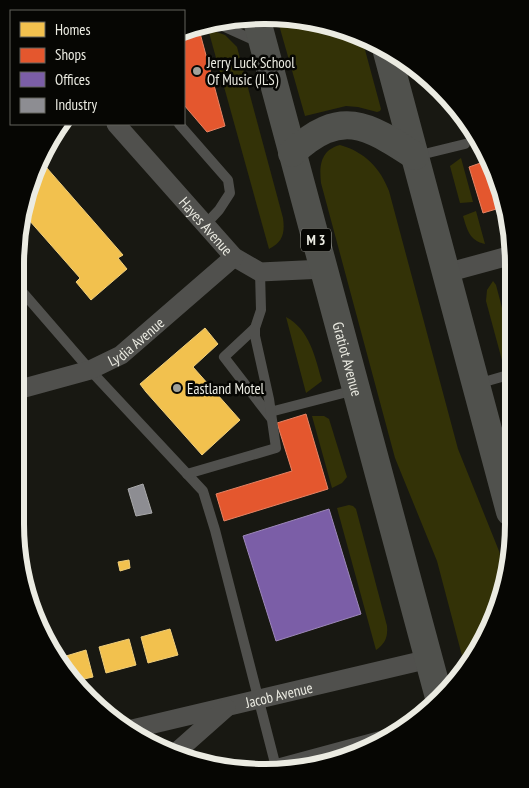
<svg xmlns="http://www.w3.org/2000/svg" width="529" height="788" font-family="'PT Sans Narrow',sans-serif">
<rect width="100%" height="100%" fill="#181812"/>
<g fill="#333207">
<path d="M277,18l84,17 20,74 -1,2 -3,1 -19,-5 -12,-1 -41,10z"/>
<path d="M208,29l17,6 12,12 46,171c2,15 0,24 -14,31z"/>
<path d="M340,145c25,7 40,23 49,46l69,258 41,102 8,29 -19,54 -23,33 -28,-106 -42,-103 -74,-275c-2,-18 0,-33 19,-38z"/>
<path d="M461,158l12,44 -13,1 -10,-37z"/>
<path d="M476,211l9,33c-15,-3 -18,-14 -22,-28z"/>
<path d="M493,281l3,4 17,64 -1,13 -9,2 -17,-63 1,-11z"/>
<path d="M286,317c24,13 29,40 36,64l-16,12z"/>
<path d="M312,416h12l5,3 18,58 -5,6 -10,5z"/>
<path d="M349,505l4,1 3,3 31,117c1,11 -2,18 -11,24l-39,-142z"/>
</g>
<g fill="#f2c14e" stroke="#f0ce7a">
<path d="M39,159l84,96 -5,3 9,11 -36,31 -15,-18 4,-4 -59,-67z"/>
<path d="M205,328l13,16 -25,23 47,53 -38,35 -56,-63 -6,-8z"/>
<path d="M129,560l1,8 -10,3 -2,-9z"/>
<path d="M170,629l8,26 -30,8 -7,-26z"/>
<path d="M129,639l7,26 -30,8 -7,-26z"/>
<path d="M86,650l7,27 -18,4 -18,-19 -1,-3z"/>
</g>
<g fill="#e4572e" stroke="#e68364">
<path d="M200,33l25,93 -18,6 -23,-27v-68z"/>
<path d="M489,160l6,9 8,38 -20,6 -14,-46z"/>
<path d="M306,414l22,75 -104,32 -8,-27 76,-23 -15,-48z"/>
</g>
<path fill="#7b5ea7" stroke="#9d88b9" d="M329,509l32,105 -85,27 -33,-105z"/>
<path fill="#8d8d92" stroke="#a9a9aa" d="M143,484l9,29 -16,3 -8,-27z"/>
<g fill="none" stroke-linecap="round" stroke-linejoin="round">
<g stroke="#50504d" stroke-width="10">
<path d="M218,24l40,18"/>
<path d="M179,124l49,56 2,13 -11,17 -14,15"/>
<path d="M416,156l49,-12"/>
<path d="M19,288l71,82 113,121 12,39 62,241"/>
<path d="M255,328l-31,29 47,61"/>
<path d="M477,384l35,-10"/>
<path d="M270,412l85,-22"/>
<path d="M187,474l89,-26 -7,-49 -14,-63v-8l6,-18 -1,-38"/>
<path d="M276,764l126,-34"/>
</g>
<g stroke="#50504d" stroke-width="19">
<path id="s1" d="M116,124l118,133 26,15 64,-3"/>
<path d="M446,273l66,-18"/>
<path id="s2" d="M17,390l73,-20 31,-15 113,-98"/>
<path id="s3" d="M128,730l301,-71"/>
<path d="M173,755l53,-47"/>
</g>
<g stroke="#50514d" stroke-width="28">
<path id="s4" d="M256,17l184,684"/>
<path d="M387,52l123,460"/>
<path d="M292,153c49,-45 74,-29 123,3"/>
</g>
</g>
<g fill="#a1a199" stroke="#060603" stroke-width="2">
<circle cx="197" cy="71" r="5"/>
<circle cx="177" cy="388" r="5"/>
</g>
<g text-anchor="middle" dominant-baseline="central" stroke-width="5" stroke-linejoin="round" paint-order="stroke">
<rect fill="#060603" stroke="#a6a69f" stroke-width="1" x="301" y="228.5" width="30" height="23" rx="4"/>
<g font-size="14" font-weight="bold" fill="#ebebe2">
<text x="316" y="240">M 3</text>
</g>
<g font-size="15" fill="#ebebe2" stroke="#060603" text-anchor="start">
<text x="207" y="62">Jerry Luck School<tspan x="207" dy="17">Of Music (JLS)</tspan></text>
<text x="187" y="388">Eastland Motel</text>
</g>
<g font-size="15" fill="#ebebe2" stroke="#060603">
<text stroke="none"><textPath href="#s1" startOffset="136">Hayes Avenue</textPath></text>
<text stroke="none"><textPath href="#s2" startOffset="130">Lydia Avenue</textPath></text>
<text stroke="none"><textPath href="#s4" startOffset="354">Gratiot Avenue</textPath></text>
<text stroke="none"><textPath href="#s3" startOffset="155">Jacob Avenue</textPath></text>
</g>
</g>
<path d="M0 0H529V788H0ZM264 24H265A240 240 0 0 1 505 264V524A240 240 0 0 1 265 764H264A240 240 0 0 1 24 524V264A240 240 0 0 1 264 24Z" fill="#060603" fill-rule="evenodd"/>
<path fill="none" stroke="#ebebe2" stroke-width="6" d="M264 24H265A240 240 0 0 1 505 264V524A240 240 0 0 1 265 764H264A240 240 0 0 1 24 524V264A240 240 0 0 1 264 24Z"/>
<rect x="10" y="10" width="175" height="115" fill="#060603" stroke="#62625c"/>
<rect x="20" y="22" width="25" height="15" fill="#f2c14e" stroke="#62625c"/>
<text x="55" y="35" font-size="15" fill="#ebebe2">Homes</text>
<rect x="20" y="48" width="25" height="15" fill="#e4572e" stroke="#62625c"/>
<text x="55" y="60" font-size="15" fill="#ebebe2">Shops</text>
<rect x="20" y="72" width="25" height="15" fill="#7b5ea7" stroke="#62625c"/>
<text x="55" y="85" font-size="15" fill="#ebebe2">Offices</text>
<rect x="20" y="98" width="25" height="15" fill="#8d8d92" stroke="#62625c"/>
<text x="55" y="110" font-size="15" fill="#ebebe2">Industry</text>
</svg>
